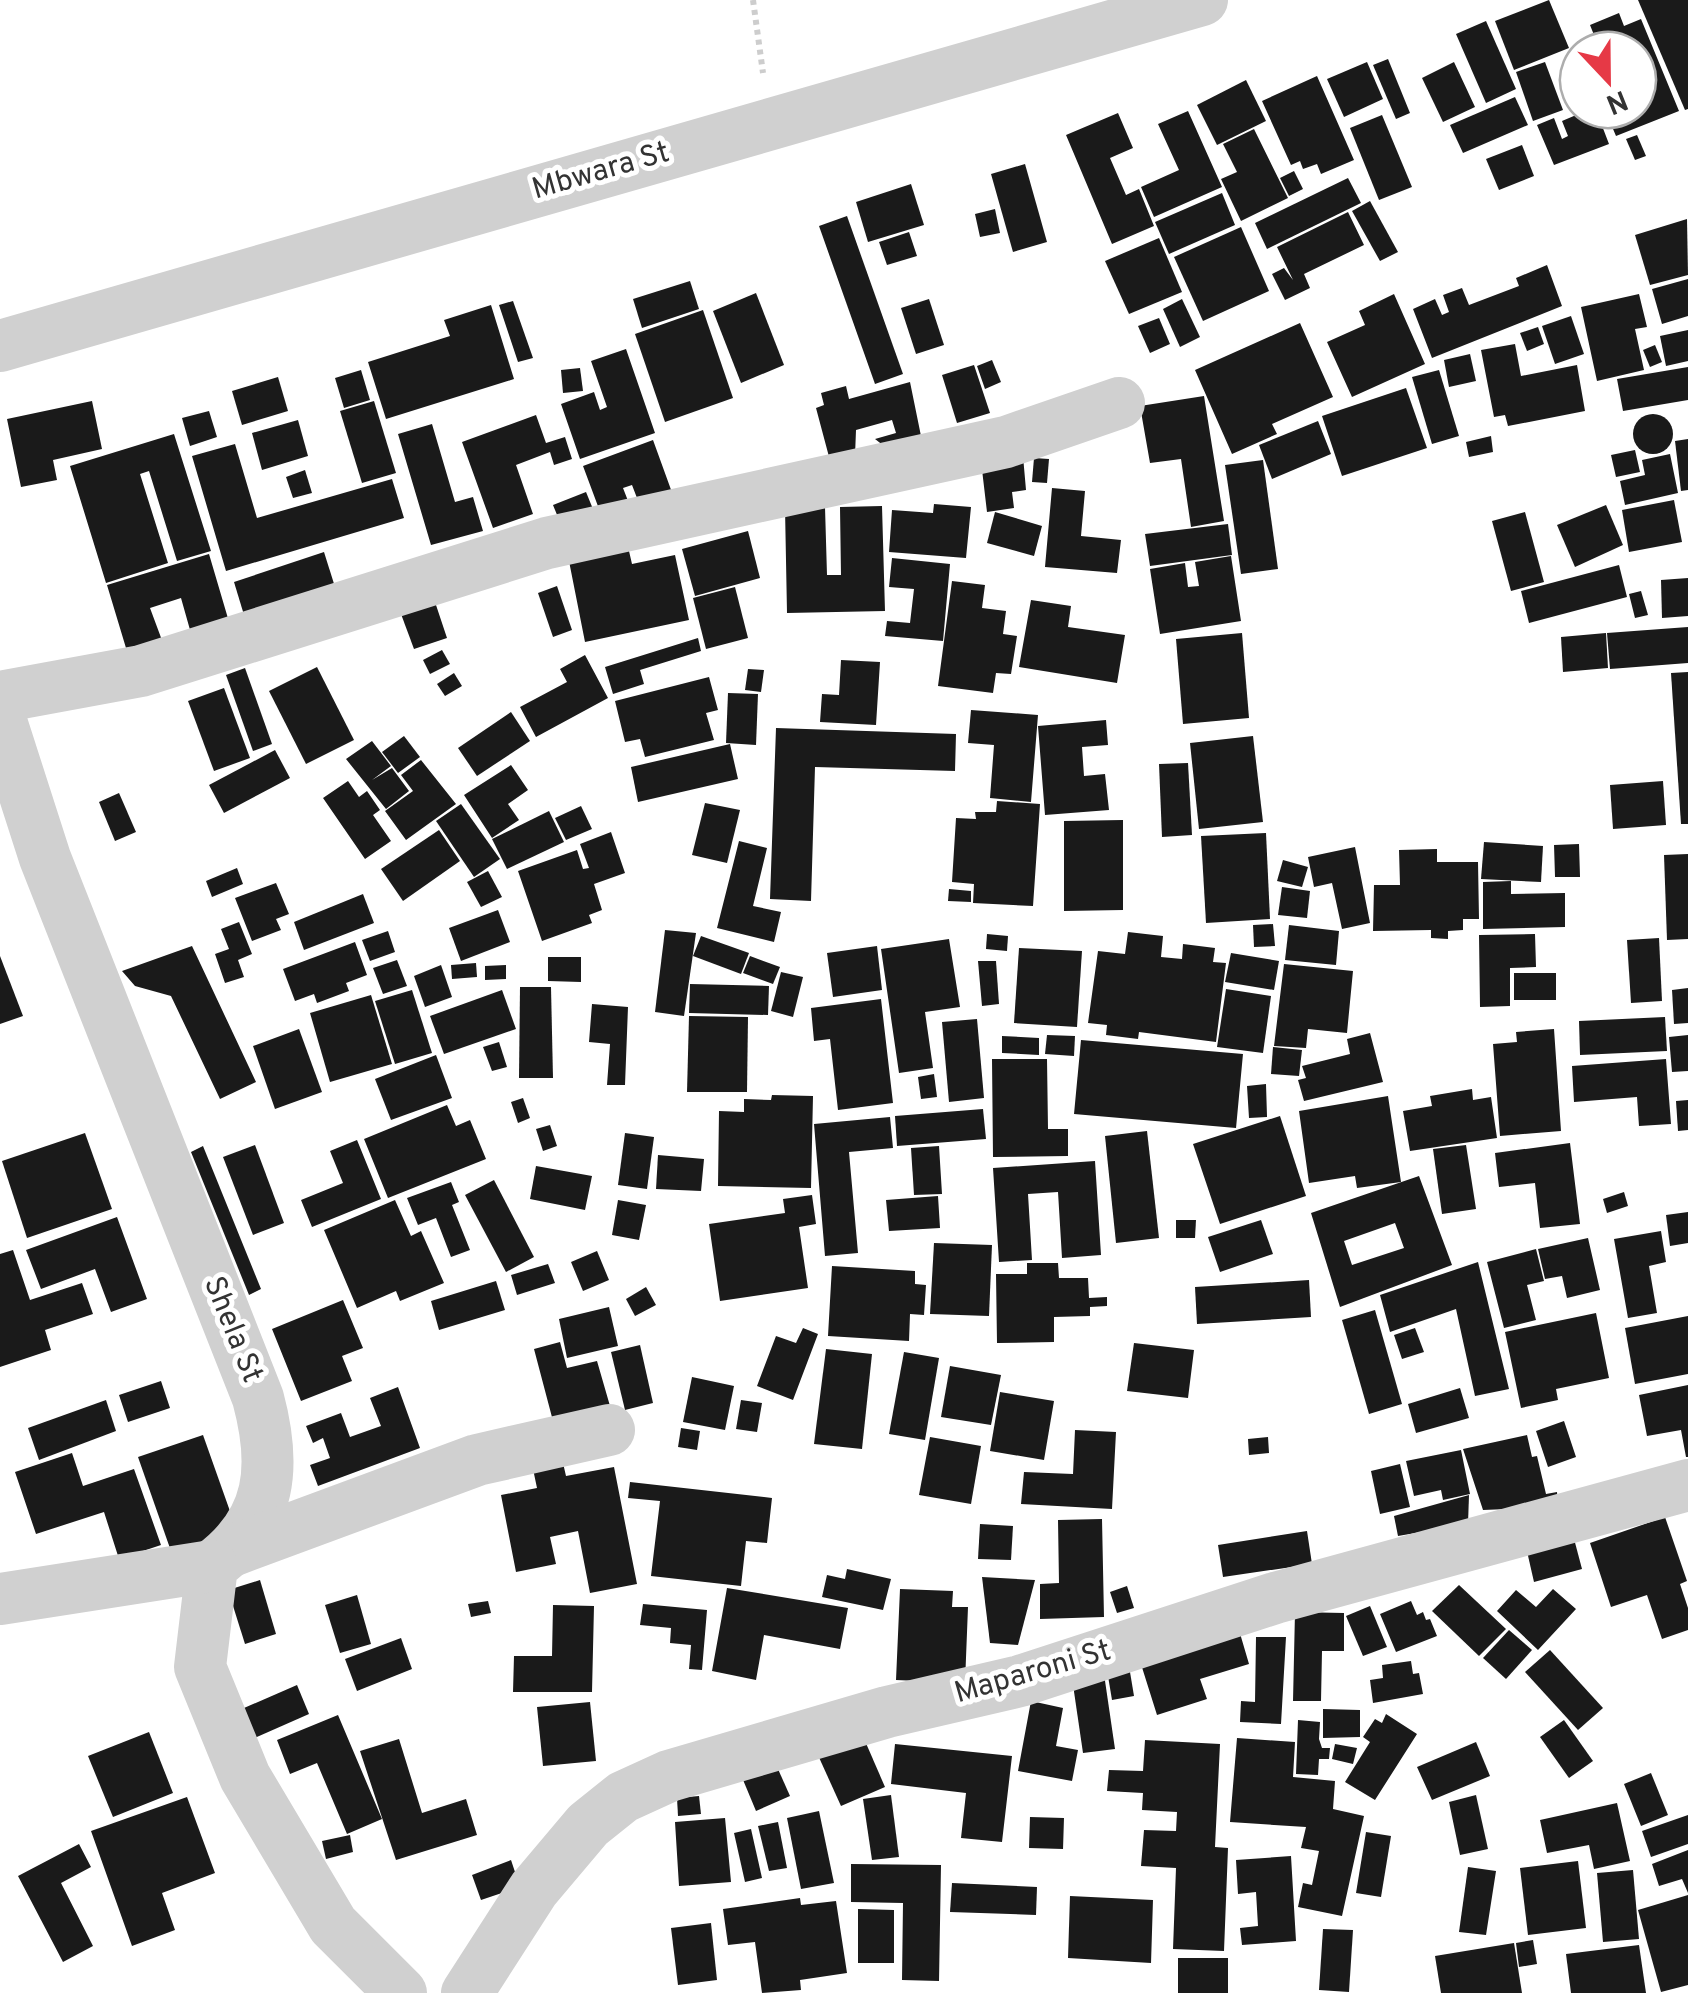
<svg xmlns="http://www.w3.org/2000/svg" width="1688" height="1993" font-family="Overpass,sans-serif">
<rect width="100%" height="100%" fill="#fff"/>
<g fill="#1a1a1a" fill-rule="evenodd">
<path d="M1549,0l20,48 -55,22 -19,-49z"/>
<path d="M1638,0h50v109l-3,1z"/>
<path d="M1619,13l5,13 17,-7 38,92 -63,25 -11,-26h33v-60h-58l-3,-8 17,-7 -4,-10z"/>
<path d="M1486,21l30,68 -30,14 -30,-69z"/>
<path d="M1388,59l22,54 -14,6 -23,-54z"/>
<path d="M1367,62l16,37 -39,18 -17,-38z"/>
<path d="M1454,62l21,45 -32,15 -21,-44z"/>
<path d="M1545,62l18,48 -30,11 -17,-49z"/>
<path d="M1317,76l37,84 -33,14 -4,-10 -14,5 -3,-8 -9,4 -29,-64z"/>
<path d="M1246,80l20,41 -49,24 -20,-40z"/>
<path d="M1515,97l13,28 -65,28 -13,-28z"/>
<path d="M1588,110h8l13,34 -55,21 -17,-40 17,-7 8,21 6,-3 -6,-15z"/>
<path d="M1188,111l34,76 -68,30 -13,-30 38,-17 -21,-46z"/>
<path d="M1118,113l15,35 -23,10 16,37 13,-6 15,37 -42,18 -46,-109z"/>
<path d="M1382,115l30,72 -33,13 -29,-72z"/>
<path d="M1254,129l34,69 -47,23 -20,-42 16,-7 -14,-28z"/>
<path d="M1637,135l9,21 -11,4 -9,-21z"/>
<path d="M1522,145l12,31 -35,14 -13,-31z"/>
<path d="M1025,164l22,78 -34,10 -22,-78z"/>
<path d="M1294,171l9,18 -14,7 -9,-18z"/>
<path d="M1348,178l13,25 -94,46 -12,-26z"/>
<path d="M911,184l13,41 -56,17 -12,-40z"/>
<path d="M1222,193l13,32 -66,29 -14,-32z"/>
<path d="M1370,201l28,51 -18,9 -28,-50z"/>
<path d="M995,209l5,24 -20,4 -5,-23z"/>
<path d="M1348,212l16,33 -60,29 6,14 -25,12 -13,-26 12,-6 9,12 -16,-33z"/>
<path d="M847,216l56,158 -28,10 -56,-158z"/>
<path d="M1687,219l1,56 -38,10 -15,-50z"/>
<path d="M1241,227l28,64 -66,30 -29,-64z"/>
<path d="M909,232l8,24 -30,9 -8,-23z"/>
<path d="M1159,238l23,54 -53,22 -24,-53z"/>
<path d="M1547,265l15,41 -130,52 -19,-49 22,-10 7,16 7,-3 -6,-17 19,-7 7,17 50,-19 -3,-8z"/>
<path d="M1688,279v37l-26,8 -10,-35z"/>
<path d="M690,281l9,28 -57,19 -9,-29z"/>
<path d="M756,293l28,72 -43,18 -28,-72z"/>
<path d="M1394,294l31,70 -73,33 -25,-55 38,-17 -6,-14z"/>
<path d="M1639,294l8,33 -12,2 9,41 -47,11 -16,-74z"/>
<path d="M929,299l15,46 -28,9 -15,-46z"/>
<path d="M1182,299l18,38 -20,10 -17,-38z"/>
<path d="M513,301l20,57 -15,4 -19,-57z"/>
<path d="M491,305l23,74 -128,40 -18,-57 82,-26 -6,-16z"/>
<path d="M703,310l30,88 -68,24 -30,-88z"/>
<path d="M1571,316l13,38 -29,10 -13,-38z"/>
<path d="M1159,318l11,26 -20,9 -12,-27z"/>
<path d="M1300,323l33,74 -61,27 5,10 -45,20 -37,-84z"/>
<path d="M1538,327l6,17 -17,7 -7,-18z"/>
<path d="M1688,330v31l-22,5 -6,-30z"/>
<path d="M1515,344l6,32 56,-11 8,46 -77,15 -3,-11 -11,2 -13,-67z"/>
<path d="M1655,345l7,17 -12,5 -7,-17z"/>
<path d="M626,349l29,84 -75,26 -19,-55 33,-12 6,18 7,-3 -16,-46z"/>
<path d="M1470,354l6,27 -27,6 -5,-27z"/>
<path d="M992,360l9,22 -16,7 -8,-23z"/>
<path d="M974,365l16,48 -33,10 -15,-48z"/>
<path d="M1688,367v33l-65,11 -6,-32z"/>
<path d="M580,368l3,23 -20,2 -2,-23z"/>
<path d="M361,370l9,30 -26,8 -9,-30z"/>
<path d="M1439,370l20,66 -27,8 -20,-67z"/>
<path d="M278,377l10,34 -46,14 -10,-34z"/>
<path d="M910,382l11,54 -37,10 -9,-7 21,-6 -4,-13 -36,10 -1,26 -23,12 -16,-60 8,-3 -3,-12 25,-7 3,13z"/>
<path d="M1406,388l21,60 -85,28 -20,-60z"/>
<path d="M1204,396l20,125 -33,6 -10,-68 -31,4 -10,-57z"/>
<path d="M92,401l10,48 -49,11 4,20 -36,7 -14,-68z"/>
<path d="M374,401l22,72 -34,10 -22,-72z"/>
<path d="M209,411l8,26 -27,9 -8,-28z"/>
<circle cx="1653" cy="434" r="20"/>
<path d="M536,415l10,28 19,-6 7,22 -18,6 -4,-13 -34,13 17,49 -40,14 -31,-86z"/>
<path d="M298,420l10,36 -46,14 -10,-37z"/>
<path d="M1318,421l13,33 -59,25 -13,-34z"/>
<path d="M432,424l23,78 18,-5 10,34 -52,14 -33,-111z"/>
<path d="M174,434l37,117 -34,10 -28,-90 -9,3 28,89 -62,20 -36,-117z"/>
<path d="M1491,436l2,16 -24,5 -3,-15z"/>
<path d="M1688,439v51l-7,1 -6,-50z"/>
<path d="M653,440l21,58h-37l-5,-13 -9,3 7,18 -28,11 -19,-51z"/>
<path d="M235,444l22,74 135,-39 12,39 -178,53 -34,-115z"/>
<path d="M1635,450l5,22 -24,5 -5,-22z"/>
<path d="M1670,454l8,39 -53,12 -5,-24 25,-6 -3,-15z"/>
<path d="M1023,456l3,34 -14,2 2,16 -27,4 -6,-51z"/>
<path d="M1034,458l15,1 -2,24 -15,-1z"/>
<path d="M1263,460l15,109 -37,5 -16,-109z"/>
<path d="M305,470l7,23 -19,5 -7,-21z"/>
<path d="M1052,488l33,3 -4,45 40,4 -4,33 -72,-6z"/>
<path d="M586,492l9,22 -33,13 -9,-22z"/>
<path d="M1674,500l8,42 -53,10 -7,-42z"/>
<path d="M934,504l37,3 -5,51 -77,-6 3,-42 41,3z"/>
<path d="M1606,505l17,40 -48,22 -18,-42z"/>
<path d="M882,506l3,105 -98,2 -2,-105 40,-1 2,68h14l-1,-68z"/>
<path d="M995,512l47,14 -8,30 -47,-13z"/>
<path d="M1525,512l19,70 -33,9 -19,-70z"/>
<path d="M1228,524l4,31 -82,11 -5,-32z"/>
<path d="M748,531l12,47 -65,18 -13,-47z"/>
<path d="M629,551l3,13 43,-9 14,65 -104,22 -17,-86z"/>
<path d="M324,552l11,35 -91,28 -10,-33z"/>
<path d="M209,554l23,78 -38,12 -13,-46 -31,10 13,35 -37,5 -19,-63z"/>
<path d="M1231,556l10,65 -81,13 -10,-65 35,-6 3,24 11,-1 -4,-24z"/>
<path d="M892,558l58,6 -7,77 -58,-5 2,-15 23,2 4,-34 -25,-2z"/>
<path d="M1619,565l8,32 -98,26 -8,-32z"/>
<path d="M1688,578v38l-26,2 -1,-38z"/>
<path d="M952,581l33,4 -3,23 24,3 -3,23 14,2 -6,38 -15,-1 -3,20 -55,-7z"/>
<path d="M557,586l15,44 -19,7 -15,-44z"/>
<path d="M735,587l13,51 -42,11 -13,-51z"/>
<path d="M1641,591l7,24 -13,3 -6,-24z"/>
<path d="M1031,600l40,6 -3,21 57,8 -8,48 -98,-16z"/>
<path d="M435,602l12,36 -33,11 -13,-35z"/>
<path d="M1688,627v36l-78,6 -3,-36z"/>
<path d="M1242,633l7,85 -66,6 -7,-85z"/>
<path d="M1606,633l2,35 -45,4 -2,-35z"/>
<path d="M698,638l3,13 -61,19 4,14 -31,10 -8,-27z"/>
<path d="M442,650l8,14 -20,10 -7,-14z"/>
<path d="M585,655l23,43 -72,39 -16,-30 47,-25 -7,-13z"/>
<path d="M841,660l39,2 -4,63 -56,-3 2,-28 17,1z"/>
<path d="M317,667l37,73 -48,24 -37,-73z"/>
<path d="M245,668l27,76 -19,7 -27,-76z"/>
<path d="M748,669l16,1 -3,22 -16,-2z"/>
<path d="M1688,672v152h-7l-10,-151z"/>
<path d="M454,673l8,13 -17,10 -8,-12z"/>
<path d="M709,677l9,33 -12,3 8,27 -69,17 -5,-18 -15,3 -10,-41z"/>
<path d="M224,688l26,70 -36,13 -26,-70z"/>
<path d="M728,693l30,1 -2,51 -30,-2z"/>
<path d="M971,710l67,5 -7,87 -41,-4 4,-53 -26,-2z"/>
<path d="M511,712l19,29 -53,35 -19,-28z"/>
<path d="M1106,720l2,25 -26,2 2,29 21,-2 4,36 -64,5 -7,-89z"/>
<path d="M776,728l180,6 -1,37 -140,-4 -4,134 -41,-2z"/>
<path d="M404,736l16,21 -22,16 -16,-21z"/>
<path d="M1253,736l10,86 -64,7 -9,-86z"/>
<path d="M372,741l19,25 -19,14 20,-12 17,23 -23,18 -40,-50z"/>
<path d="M730,744l8,35 -100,23 -7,-35z"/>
<path d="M275,750l15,28 -66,35 -15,-28z"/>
<path d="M421,760l35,44 -50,36 -21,-29 28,-20 -12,-16z"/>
<path d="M1188,763l4,72 -30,2 -3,-73z"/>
<path d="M511,765l17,25 -20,14 11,16 -27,18 -28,-43z"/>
<path d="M348,781l11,16 8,-6 13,19 -7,5 18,26 -26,18 -42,-61z"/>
<path d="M1663,781l3,44 -53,4 -3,-44z"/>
<path d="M119,793l17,39 -21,9 -16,-39z"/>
<path d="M997,801l43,3 -7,102 -60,-3 1,-19 -22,-2 4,-64 20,1 -1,-7h21z"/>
<path d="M705,803l35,7 -13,53 -35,-8z"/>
<path d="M461,804l39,55 -26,18 -38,-56z"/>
<path d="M581,806l11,23 -26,11 -11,-22z"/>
<path d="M549,811l15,31 -57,27 -15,-30z"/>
<path d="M1123,820v90l-59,1v-90z"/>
<path d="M439,830l21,31 -57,40 -22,-32z"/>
<path d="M611,832l14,41 -31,11 8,26 -13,5 3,8 -50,18 -24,-70 59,-21 6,19 6,-1 -9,-24z"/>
<path d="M1266,833l4,86 -64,4 -5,-87z"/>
<path d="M739,841l28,7 -14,58 28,6 -7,30 -57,-14z"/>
<path d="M1484,842l59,4 -2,36 -60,-3z"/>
<path d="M1579,844l1,33h-25l-1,-32z"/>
<path d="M1355,847l15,76 -28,6 -10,-46 -18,4 -6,-30z"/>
<path d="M1437,849v13h41l1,57h-16v11l-15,1v8l-17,-1v-8l-58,1 1,-46h26l-1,-35z"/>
<path d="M1688,854v85l-21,1 -3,-85z"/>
<path d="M1283,860l25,7 -6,20 -25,-6z"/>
<path d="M237,868l6,16 -31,13 -6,-16z"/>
<path d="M488,871l14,26 -21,10 -14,-25z"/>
<path d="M1511,881v13l54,-1v34l-82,2v-47z"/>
<path d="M276,883l13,31 -13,5 5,11 -29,11 -17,-43z"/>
<path d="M1282,887l28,4 -3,27 -29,-3z"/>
<path d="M949,889l22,2v11l-23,-1z"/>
<path d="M363,894l11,29 -70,27 -10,-28z"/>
<path d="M498,910l12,32 -49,19 -12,-33z"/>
<path d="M239,922l13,32 -14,6 6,17 -19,6 -10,-29 14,-5 -8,-20z"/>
<path d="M1273,924l2,22 -21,1 -1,-22z"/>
<path d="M1289,925l50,6 -3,34 -51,-5z"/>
<path d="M665,930l31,3 -12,83 -29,-4z"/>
<path d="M388,931l7,21 -25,9 -8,-21z"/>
<path d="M1128,932l35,4 -2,21 21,2 1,-15 32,4 -2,14 13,1 -10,79 -77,-10 -1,7 -32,-4 1,-10 -19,-2 10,-72 27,3z"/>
<path d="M987,934l21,2 -1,15 -21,-2z"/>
<path d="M1535,934l1,33 -26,1v38l-30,1 -1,-72z"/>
<path d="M701,936l48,17 -8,21 -48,-18z"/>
<path d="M1659,938l3,63 -31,2 -4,-63z"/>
<path d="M949,939l11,68 -35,5 8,56 -34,5 -18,-124z"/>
<path d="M355,942l12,33 -21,8 3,8 -32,12 -3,-9 -19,7 -12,-32z"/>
<path d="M192,946l64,136 -36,17 -49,-103 -36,-10 -13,-15z"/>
<path d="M877,946l5,44 -49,7 -6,-44z"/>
<path d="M1019,948l63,3 -5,76 -63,-4z"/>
<path d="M1231,953l48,8 -5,29 -49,-8z"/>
<path d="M0,956l23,60 -23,8z"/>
<path d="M750,956l30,11 -7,17 -30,-11z"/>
<path d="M548,957h33v25l-33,-1z"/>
<path d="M397,960l10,26 -24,8 -10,-26z"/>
<path d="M978,961h18l3,43 -17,2z"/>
<path d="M476,963l1,14 -25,2 -1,-14z"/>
<path d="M1284,964l69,7 -6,62 -39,-4 -2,19 -32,-2z"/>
<path d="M441,965l11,32 -27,10 -11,-31z"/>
<path d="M506,965v14l-21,1v-14z"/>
<path d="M781,972l22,5 -10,40 -22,-6z"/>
<rect x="1514" y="973" width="42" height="27"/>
<path d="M690,984l79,2 -1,29 -79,-2z"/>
<path d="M520,987h31l2,91h-34z"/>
<path d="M1688,988v35l-14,1 -2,-34z"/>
<path d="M1226,989l45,7 -8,57 -46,-6z"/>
<path d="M412,990l20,63 -37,11 -20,-63z"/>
<path d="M502,990l14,39 -72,25 -14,-38z"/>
<path d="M371,995l21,69 -62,18 -20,-69z"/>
<path d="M881,999l12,104 -55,7 -8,-71 -16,2 -3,-33z"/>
<path d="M592,1004l36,3 -3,78h-18l3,-41 -21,-2z"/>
<path d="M689,1016l59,1 -1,75h-60z"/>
<path d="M1665,1017l2,34 -87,4 -1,-34z"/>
<path d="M977,1019l7,79 -35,4 -7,-80z"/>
<path d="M299,1029l23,63 -47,17 -22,-63z"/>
<path d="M1554,1029l7,102 -61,5 -7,-92 24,-2 -1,-10z"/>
<path d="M1370,1033l13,49 -79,19 -6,-21 8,-2 -4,-12 48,-12 -3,-15z"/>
<path d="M1047,1035l28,1 -1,20 -29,-2z"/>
<path d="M1688,1035v36l-16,1 -3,-35z"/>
<path d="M1002,1036l37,2v17l-37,-2z"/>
<path d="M1081,1040l162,14 -7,74 -162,-14z"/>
<path d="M499,1042l8,25 -15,4 -9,-24z"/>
<path d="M1273,1047l29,3 -3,26 -28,-2z"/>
<path d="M436,1055l16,43 -61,22 -16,-41z"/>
<path d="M992,1059h55l1,70h20v27l-75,1z"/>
<path d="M1666,1059l5,65 -32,2 -2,-29 -63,5 -2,-36z"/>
<path d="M934,1074l3,23 -16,2 -3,-22z"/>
<path d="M1266,1084l1,33 -18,1 -2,-32z"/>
<path d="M1472,1089l1,11 18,-3 6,41 -87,13 -7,-40 29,-5 -2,-10z"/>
<path d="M772,1095l41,1 -2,92 -93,-2 1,-75 25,1v-13l27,1z"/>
<path d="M1388,1096l13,86 -44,6 -2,-12 -46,7 -10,-72z"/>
<path d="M523,1098l7,20 -12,5 -7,-21z"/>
<path d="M1688,1100v30l-10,1 -2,-30z"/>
<path d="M447,1105l9,21 14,-6 16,39 -98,39 -24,-59z"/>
<path d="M983,1109l3,30 -89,7 -2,-30z"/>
<path d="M1280,1116l26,80 -86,28 -27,-80z"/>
<path d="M890,1117l3,31 -44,4 9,101 -33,3 -11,-132z"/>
<path d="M550,1125l7,21 -14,5 -7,-22z"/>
<path d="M1147,1131l12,107 -43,5 -11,-107z"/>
<path d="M85,1133l27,76 -85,29 -25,-77z"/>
<path d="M625,1133l29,4 -7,52 -29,-4z"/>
<path d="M357,1140l24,59 -69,28 -11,-27 42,-17 -13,-32z"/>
<path d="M1570,1143l10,81 -40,4 -5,-45 -36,4 -4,-34z"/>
<path d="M255,1145l29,78 -31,12 -30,-78z"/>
<path d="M1466,1145l10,64 -34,5 -9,-65z"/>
<path d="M203,1146l58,143 -12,6 -58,-143z"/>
<path d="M939,1146l3,48 -28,1 -3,-47z"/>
<path d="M658,1155l46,4 -3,32 -45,-2z"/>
<path d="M1095,1161l6,94 -39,3 -4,-66 -30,2 4,66 -33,2 -6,-94z"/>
<path d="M536,1166l56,10 -7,34 -55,-11z"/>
<path d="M1419,1176l33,89 -112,42 -29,-94zM1395,1223l9,25 -52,17 -8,-24z"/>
<path d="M494,1180l40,77 -28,15 -41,-77z"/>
<path d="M451,1182l8,20 -7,3 18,45 -19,7 -15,-39 -18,7 -11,-27z"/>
<path d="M1624,1192l4,14 -21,7 -4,-14z"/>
<path d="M812,1195l4,29 -17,3 9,61 -88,13 -11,-77 76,-11 -2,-14z"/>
<path d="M938,1196l2,32 -51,3 -3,-31z"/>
<path d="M395,1200l16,36 10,-5 23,52 -44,18 -4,-10 -39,17 -33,-78z"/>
<path d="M618,1200l28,5 -7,35 -27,-5z"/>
<path d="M1688,1212v31l-18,3 -4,-31z"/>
<path d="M117,1217l30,82 -36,13 -16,-43 -54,20 -15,-39z"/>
<path d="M1176,1220h20l-1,18h-19z"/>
<path d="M1261,1220l12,34 -53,18 -12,-35z"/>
<path d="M1661,1231l5,31 -17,4 8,47 -29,5 -14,-79z"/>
<path d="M1588,1238l12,52 -33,8 -5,-22 -17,3 -7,-30z"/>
<path d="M934,1243l58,2 -3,71 -59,-2z"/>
<path d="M1536,1249l8,32 -17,4 9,35 -32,8 -17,-66z"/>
<path d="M13,1250l17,50 52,-17 11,31 -48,16 6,20 -51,17v-113z"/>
<path d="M597,1251l12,29 -26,11 -12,-29z"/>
<path d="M1478,1262l31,127 -34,7 -19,-87 -66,23 -10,-37z"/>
<path d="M1027,1263h31l1,15h29l1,20 18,-1v9l-17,1v9l-36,1v25l-57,1 -1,-69h31z"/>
<path d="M548,1264l7,19 -38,12 -6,-20z"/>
<path d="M832,1266l83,5v13l11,1 -2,30 -14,-1 -1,27 -81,-5z"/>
<path d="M1309,1280l2,37 -114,7 -2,-37z"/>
<path d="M496,1281l9,29 -66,20 -8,-29z"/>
<path d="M646,1287l10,18 -21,11 -9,-17z"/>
<path d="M343,1300l20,48 -21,8 10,25 -51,20 -29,-72z"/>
<path d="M609,1307l9,39 -51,12 -8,-39z"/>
<path d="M1375,1310l27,94 -33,10 -27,-94z"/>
<path d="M1596,1313l13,65 -53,11 2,11 -37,8 -16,-76z"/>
<path d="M1688,1316v58l-53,10 -10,-56z"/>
<path d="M803,1328l15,6 -25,66 -36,-14 19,-50 20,7z"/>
<path d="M1415,1328l9,24 -22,7 -8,-24z"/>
<path d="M560,1342l7,26 30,-7 13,45 -57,15 -19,-72z"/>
<path d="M1134,1343l60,7 -6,48 -61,-7z"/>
<path d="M640,1345l13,58 -28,7 -14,-58z"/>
<path d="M826,1349l46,5 -10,95 -48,-5z"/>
<path d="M904,1352l35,6 -14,82 -36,-6z"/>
<path d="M950,1366l51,9 -10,50 -50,-8z"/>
<path d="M692,1377l42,9 -9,44 -42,-8z"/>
<path d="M161,1381l9,27 -42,14 -9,-27z"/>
<path d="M1688,1385v72h-2l-5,-27 -34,6 -8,-41z"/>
<path d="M398,1387l22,61 -102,38 -8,-21 20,-7 -7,-20 -10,5 -7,-17 35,-13 9,24 31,-11 -11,-28z"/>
<path d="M1460,1388l9,30 -53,15 -8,-29z"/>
<path d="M1000,1392l54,9 -10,59 -54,-9z"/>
<path d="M106,1400l10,31 -77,29 -11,-32z"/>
<path d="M741,1400l21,3 -5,29 -21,-3z"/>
<path d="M1564,1421l12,36 -28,10 -12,-36z"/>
<path d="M681,1428l19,3 -3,19 -19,-3z"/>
<path d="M1075,1430l41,2 -4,77 -91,-5 3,-32 49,2z"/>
<path d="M203,1435l34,96 -65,23 -34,-97z"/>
<path d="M1527,1435l5,22 5,-1 9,38 11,-2 1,15 -75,3 -20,-61z"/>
<path d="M930,1437l51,9 -10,58 -52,-9z"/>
<path d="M1268,1437l1,16 -20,2 -1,-16z"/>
<path d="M1461,1450l9,44 -27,6 -2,-10 -27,6 -8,-35z"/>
<path d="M72,1453l11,33 51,-17 27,76 -42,14 -15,-47 -68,22 -21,-62z"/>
<path d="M563,1463l3,13 48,-9 23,117 -47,9 -12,-62 -28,6 6,27 -40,8 -15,-77 36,-7 -4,-19z"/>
<path d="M1400,1464l10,43 -30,7 -9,-43z"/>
<path d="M630,1482l142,16 -5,45 -21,-2 -5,45 -90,-10 9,-75 -32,-3z"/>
<path d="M1469,1495l-1,29 -70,12 -4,-20z"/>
<path d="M1665,1517l22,64 -7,3 8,24v22l-26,9 -15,-44 -36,12 -21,-64z"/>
<path d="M1102,1519l2,98 -64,2v-35l19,-1 -1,-63z"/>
<path d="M980,1524l33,2 -2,34 -33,-1z"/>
<path d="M1307,1531l5,33 -89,13 -5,-32z"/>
<path d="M1573,1535l9,34 -48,13 -8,-35z"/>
<path d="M847,1569l44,10 -8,31 -61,-13 5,-22 18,4z"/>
<path d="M982,1577l53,3 -17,65 -28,-2z"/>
<path d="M260,1580l16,54 -31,10 -17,-54z"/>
<path d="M1459,1585l47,44 -27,27 -47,-45z"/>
<path d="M1127,1586l7,22 -17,5 -7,-21z"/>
<path d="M727,1588l121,20 -8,41 -76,-14 -8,45 -44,-9z"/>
<path d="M900,1589l53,2 -1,16h16l-3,76 -69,-3z"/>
<path d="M1553,1589l23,20 -38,41 -41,-39 19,-21 20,17z"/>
<path d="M357,1595l14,49 -31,9 -15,-48z"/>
<path d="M488,1601l3,12 -20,4 -3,-13z"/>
<path d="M1411,1601l6,14 6,-3 3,8 4,-1 7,17 -41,16 -16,-38z"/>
<path d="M643,1604l64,6 -5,60 -13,-1 2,-24 -21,-2 1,-15 -31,-3z"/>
<path d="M553,1605l41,1 -2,86h-79l1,-36h38z"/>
<path d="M1370,1606l17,41 -24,9 -17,-40z"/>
<path d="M1295,1612l49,1v38h-22l-1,50h-28z"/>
<path d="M1239,1630l10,34 -49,15 7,20 -50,16 -17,-54z"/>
<path d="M1509,1630l23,20 -26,29 -23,-21z"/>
<path d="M1256,1637h30l-5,87 -41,-2 1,-21 14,1z"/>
<path d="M401,1638l11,31 -55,22 -12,-32z"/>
<path d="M1550,1650l53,58 -25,22 -53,-58z"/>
<path d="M1411,1661l2,13 6,-1 4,21 -50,9 -3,-23 13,-2 -1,-13z"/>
<path d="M1129,1666l5,30 -22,4 -5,-30z"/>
<path d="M1104,1674l11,75 -32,4 -11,-75z"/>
<path d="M297,1685l12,29 -75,33 -13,-29z"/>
<path d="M1031,1701l32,7 -7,38 22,4 -6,31 -54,-10z"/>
<path d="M590,1702l6,59 -53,5 -6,-59z"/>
<path d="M1323,1709l37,1v27l-37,1z"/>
<path d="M1386,1714l31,20 -42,66 -30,-18 25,-40 -7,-5 12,-18 7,4z"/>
<path d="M338,1715l44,104 -35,15 -30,-71 -27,11 -13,-34z"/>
<path d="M1298,1720l22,2 -1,17 3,9h8l-1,11h-10l-1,16 -22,-1z"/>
<path d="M1564,1720l29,41 -24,17 -29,-41z"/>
<path d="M149,1732l24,61 -60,24 -25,-61z"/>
<path d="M862,1734l23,53 -44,19 -24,-53z"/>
<path d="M1237,1738l58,4 -2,35 42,4 -2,28 31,7 -22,100 -44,-9 5,-24 9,2 7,-34 -18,-3 5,-21 -76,-5z"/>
<path d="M399,1739l23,74 44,-14 11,36 -81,25 -36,-109z"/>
<path d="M1145,1740l75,4 -5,103 13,1 -4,103 -51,-2 3,-81 -35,-2 3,-36 32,1 1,-19 -35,-2 1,-17 -36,-2 2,-21 34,1z"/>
<path d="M1476,1742l14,34 -58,24 -15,-33z"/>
<path d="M895,1744l117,12 -10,86 -41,-4 5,-45 -75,-9z"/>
<path d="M1335,1744l22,4 -4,16 -21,-5z"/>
<path d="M774,1760l16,36 -34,15 -15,-36z"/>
<path d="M1651,1773l17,42 -27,11 -17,-42z"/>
<path d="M891,1795l8,62 -27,3 -9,-61z"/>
<path d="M1476,1795l12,54 -28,6 -11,-53z"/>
<path d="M699,1796l2,18 -23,2 -1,-18z"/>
<path d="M187,1797l28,76 -53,20 13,37 -43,16 -41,-115z"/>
<path d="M1617,1803l13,58 -36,8 -5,-24 -42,8 -7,-33z"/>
<path d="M819,1811l15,72 -33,6 -14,-71z"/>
<path d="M1688,1815v29l-37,13 -9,-26z"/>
<path d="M1030,1817l34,1 -1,31 -34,-1z"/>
<path d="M725,1818l6,64 -52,4 -4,-64z"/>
<path d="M778,1822l9,46 -18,3 -11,-45z"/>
<path d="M751,1829l11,49 -17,4 -11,-49z"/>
<path d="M1366,1832l25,4 -10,61 -25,-4z"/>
<path d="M350,1835l3,17 -27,7 -4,-18z"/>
<path d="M79,1844l12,23 -30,16 32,63 -30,16 -45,-86z"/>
<path d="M1688,1850v43l-6,-14 -23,7 -7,-22z"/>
<path d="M1291,1856l5,85 -54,4 -2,-17 18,-2 -2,-34 -18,2 -2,-34z"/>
<path d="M511,1860l9,27 -39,13 -9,-25z"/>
<path d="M1578,1861l8,67 -58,7 -8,-67z"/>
<path d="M851,1864l90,1 -2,116 -37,-1 1,-77 -52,-1z"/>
<path d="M1468,1867l28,4 -10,64 -27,-3z"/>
<path d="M1633,1870l6,69 -36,3 -6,-69z"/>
<path d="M952,1883l85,4 -1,28 -86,-3z"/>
<path d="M1688,1895v90l-27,7 -23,-82z"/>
<path d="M1070,1896l83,4 -2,63 -83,-5z"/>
<path d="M800,1898l1,7 35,-4 11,72 -47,7 1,10 -39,3 -7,-51 -27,3 -5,-36z"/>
<path d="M858,1909l36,1v53h-36z"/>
<path d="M711,1923l6,57 -39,5 -7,-57z"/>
<path d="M1323,1929l30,1 -4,62 -30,-2z"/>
<path d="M1533,1940l4,24 -18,3 -3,-24z"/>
<path d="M1514,1943l8,50h-81l-6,-37z"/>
<path d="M1639,1945l7,48h-75l-5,-39z"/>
<rect x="1178" y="1958" width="50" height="35"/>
</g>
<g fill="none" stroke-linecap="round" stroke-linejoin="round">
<path stroke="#cdcdcd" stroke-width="6" stroke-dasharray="5 5" stroke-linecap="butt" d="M753,0l10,73"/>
<g stroke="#d0d0d0" stroke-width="52">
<path d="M0,346l1202,-346"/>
<path d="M0,697l141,-26 406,-128 459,-101 113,-39"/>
<path d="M0,718l45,140 213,540c18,67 15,123 -46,168l-12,101 45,110 88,148 68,68"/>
<path d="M234,1550l243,-90 132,-30"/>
<path d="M0,1599l212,-33"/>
<path d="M467,1993l67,-104 54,-64 35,-28 46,-21 218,-64 133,-31 255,-83 413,-113"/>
</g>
</g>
<g text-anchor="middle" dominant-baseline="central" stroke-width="10" stroke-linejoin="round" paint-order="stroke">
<g font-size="30" fill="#333" stroke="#fff">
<text transform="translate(601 172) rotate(-16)">Mbwara St</text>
<text transform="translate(232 1330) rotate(68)">Shela St</text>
<text transform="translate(1033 1673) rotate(-16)">Maparoni St</text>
</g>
</g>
<g transform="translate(1608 80) rotate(158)"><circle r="48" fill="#ffffff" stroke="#adadad" stroke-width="2.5"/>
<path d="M0-8L18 38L0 25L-18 38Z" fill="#e63946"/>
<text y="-15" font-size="28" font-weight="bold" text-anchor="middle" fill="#333333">N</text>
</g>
</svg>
